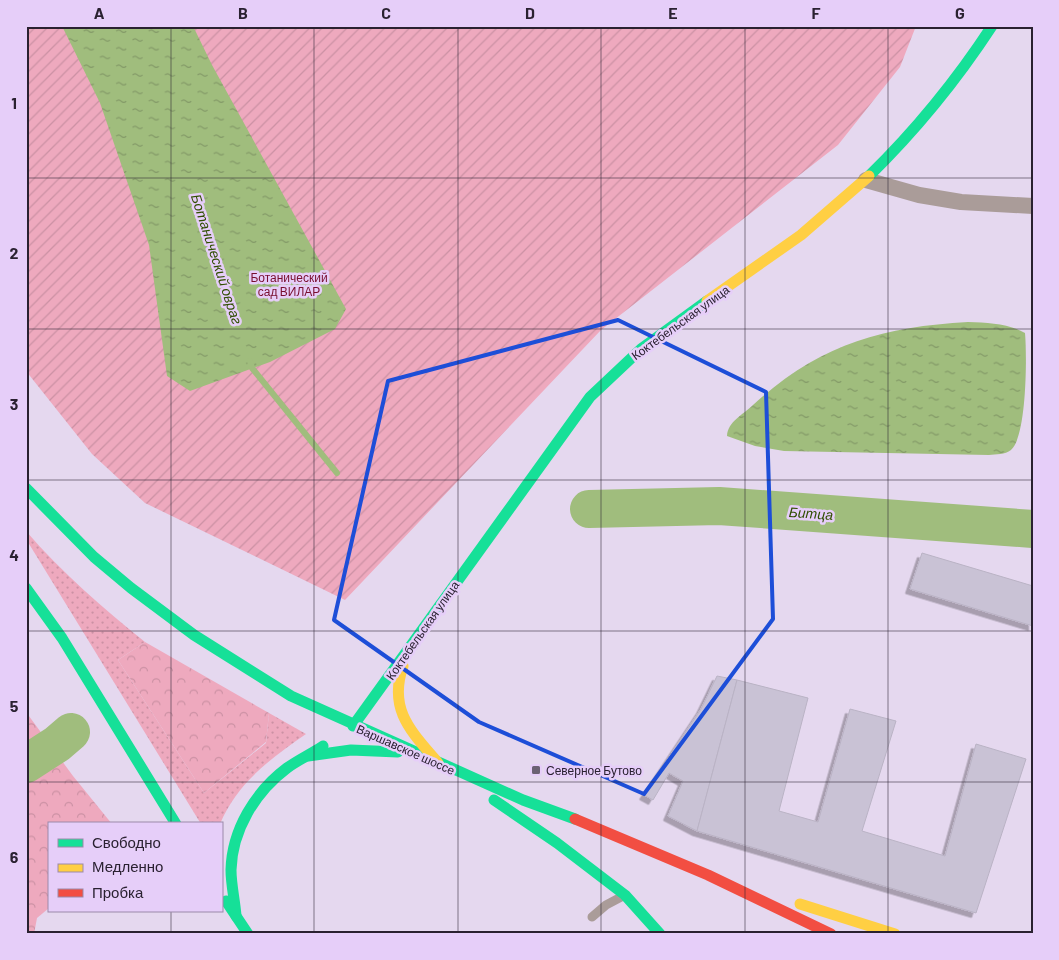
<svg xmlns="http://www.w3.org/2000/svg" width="1059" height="960" font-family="Barlow,sans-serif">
<defs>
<pattern id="grass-dots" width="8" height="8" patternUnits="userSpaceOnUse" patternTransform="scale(1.25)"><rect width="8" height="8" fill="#eea9be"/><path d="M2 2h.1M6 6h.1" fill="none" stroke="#cc91a4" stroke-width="1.8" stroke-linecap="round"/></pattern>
<pattern id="forest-crowns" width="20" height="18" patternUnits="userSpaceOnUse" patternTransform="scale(1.25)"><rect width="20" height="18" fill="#eea9be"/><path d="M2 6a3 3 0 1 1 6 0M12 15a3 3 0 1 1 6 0" fill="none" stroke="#cc91a4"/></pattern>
<pattern id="garden-furrows" width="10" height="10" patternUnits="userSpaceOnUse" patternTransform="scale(1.25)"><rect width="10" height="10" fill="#eea9be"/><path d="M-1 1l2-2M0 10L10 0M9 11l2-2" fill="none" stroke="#cc91a4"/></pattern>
<pattern id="water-ripples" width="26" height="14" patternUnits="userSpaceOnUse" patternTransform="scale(1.25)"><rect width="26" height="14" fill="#a0bd7d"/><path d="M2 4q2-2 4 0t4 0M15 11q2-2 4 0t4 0" fill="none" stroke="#839967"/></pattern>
<filter id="shadow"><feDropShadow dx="-4.5" dy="4.5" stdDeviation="0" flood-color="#0004"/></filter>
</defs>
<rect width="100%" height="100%" fill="#e5d8ef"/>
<path fill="url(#grass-dots)" d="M26,531c36,42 77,77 119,111l-27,18 86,133 62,-50 3,-30 37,21c-36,25 -69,49 -86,90h-19l-175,-285z"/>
<g fill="url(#forest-crowns)">
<path d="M145,642l124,71 -3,29 -62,51 -86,-133z"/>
<path d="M26,712l47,64 39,48h-63v84l-12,10 -3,16h-8z"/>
</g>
<path fill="url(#garden-furrows)" d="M26,26h890l-16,41 -62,78 -237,185 -256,270 -200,-97 -53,-49 -66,-83z"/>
<g fill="url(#water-ripples)">
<path d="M62,26h131l19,39 134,244 -11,20 -65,33 -80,29 -23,-15 -18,-131 -49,-142z"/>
<path d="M968,322c21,1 39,1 57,11 2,22 2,103 -14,117 -6,5 -15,4 -22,5l-205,-4 -29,-5 -28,-10c1,-15 16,-21 26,-31 66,-60 127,-78 215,-83z"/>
</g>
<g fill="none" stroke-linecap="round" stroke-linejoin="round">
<path stroke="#a0bd7d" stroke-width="6" d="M250,361l2,7 85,105"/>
<g stroke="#a0bd7d" stroke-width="38">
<path d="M589,509l130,-3 314,23"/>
<path d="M26,764l31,-20 14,-12"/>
</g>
</g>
<g fill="#c9c2d5" stroke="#bab3c5" filter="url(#shadow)">
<path d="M922,553l111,33v40l-123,-37z"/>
<path d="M717,676l20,4 -40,151 -29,-15 15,-35 -14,-8 -16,27 -9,-5 57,-86z"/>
<path d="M737,680l71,18 -29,113 39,11 32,-113 46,12 -34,110 83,25 31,-112 50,15 -50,154 -279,-82z"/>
</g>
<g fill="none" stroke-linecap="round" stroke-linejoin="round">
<path stroke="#aa9c99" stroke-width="9" d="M592,917l14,-12 17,-9"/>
<path stroke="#aa9c99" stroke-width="16" d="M866,180l53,15 42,7 72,4"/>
<g stroke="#16e098" stroke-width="11">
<path d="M869,176c47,-46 87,-95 123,-150"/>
<path d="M26,488l68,69 37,31 63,47 97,61 232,104 52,19"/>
<path d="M26,588l36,50 114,186"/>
<path d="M353,726l237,-329 51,-48 66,-48"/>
<path d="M308,756l43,-6 47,2"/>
<path d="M494,800l63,43 68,52 35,39"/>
<path d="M226,901l22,33"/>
<path d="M236,916c-1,-15 -5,-31 -5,-46 1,-40 24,-78 56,-102 11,-8 24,-14 36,-22"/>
</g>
<g stroke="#ffcf43" stroke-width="11">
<path d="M707,301l94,-66 68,-59"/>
<path d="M403,666c-15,44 8,65 35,97"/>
<path d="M800,904l95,30"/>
</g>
<path stroke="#f24e42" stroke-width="11" d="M575,819l133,56 123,59"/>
</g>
<path fill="none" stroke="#1d4ed8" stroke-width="4" stroke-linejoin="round" d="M618,320l148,72 7,227 -129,175 -165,-72 -145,-102 54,-239z"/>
<path fill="none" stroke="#2a2131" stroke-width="1" stroke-opacity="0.55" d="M171,26v798M314,26v908M458,26v908M601,26v908M745,26v908M888,26v908M26,178h1007M26,329h1007M26,480h1007M26,631h1007M26,782h1007M171,911v23"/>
<rect fill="#6b6174" stroke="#e6cef9" stroke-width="2" x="531" y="765" width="10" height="10" rx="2.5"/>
<g text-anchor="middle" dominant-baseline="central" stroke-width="5" stroke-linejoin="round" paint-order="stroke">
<g font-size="12" fill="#780e2f" stroke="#e6cef9">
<text x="289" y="277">Ботанический<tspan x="289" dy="14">сад ВИЛАР</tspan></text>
</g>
<g font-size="12" fill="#2a2131" stroke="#e6cef9">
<text transform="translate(680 322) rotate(-36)">Коктебельская улица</text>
<text transform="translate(422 630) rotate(-55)">Коктебельская улица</text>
<text transform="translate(406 749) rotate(24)">Варшавское шоссе</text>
</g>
<g font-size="12" fill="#2a2131" stroke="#e6cef9" text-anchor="start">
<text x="546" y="770">Северное Бутово</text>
</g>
<g font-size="14" font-style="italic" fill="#304e01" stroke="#e6cef9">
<text transform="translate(217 259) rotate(72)">Ботанический овраг</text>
<text transform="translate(811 513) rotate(4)">Битца</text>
</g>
</g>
<rect width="1059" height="960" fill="none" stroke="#e6cef9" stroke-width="55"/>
<rect x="48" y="822" width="175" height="90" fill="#e6cef9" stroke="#9b89a9"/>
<rect x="58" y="839" width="25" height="8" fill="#16e098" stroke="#9b89a9"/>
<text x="92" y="848" font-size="15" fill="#2a2131">Свободно</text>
<rect x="58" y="864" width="25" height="8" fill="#ffcf43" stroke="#9b89a9"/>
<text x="92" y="872" font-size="15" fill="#2a2131">Медленно</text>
<rect x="58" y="889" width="25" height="8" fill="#f24e42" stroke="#9b89a9"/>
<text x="92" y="898" font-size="15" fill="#2a2131">Пробка</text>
<rect x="28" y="28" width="1004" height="904" fill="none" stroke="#2a2131" stroke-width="2"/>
<g font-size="16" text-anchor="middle" font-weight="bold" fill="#2a2131">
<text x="99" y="19">A</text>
<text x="243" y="19">B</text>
<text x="386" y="19">C</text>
<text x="530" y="19">D</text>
<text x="673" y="19">E</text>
<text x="816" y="19">F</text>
<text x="960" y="19">G</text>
<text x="14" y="109">1</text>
<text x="14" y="259">2</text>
<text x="14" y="410">3</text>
<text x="14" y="561">4</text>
<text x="14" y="712">5</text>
<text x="14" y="863">6</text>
</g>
</svg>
